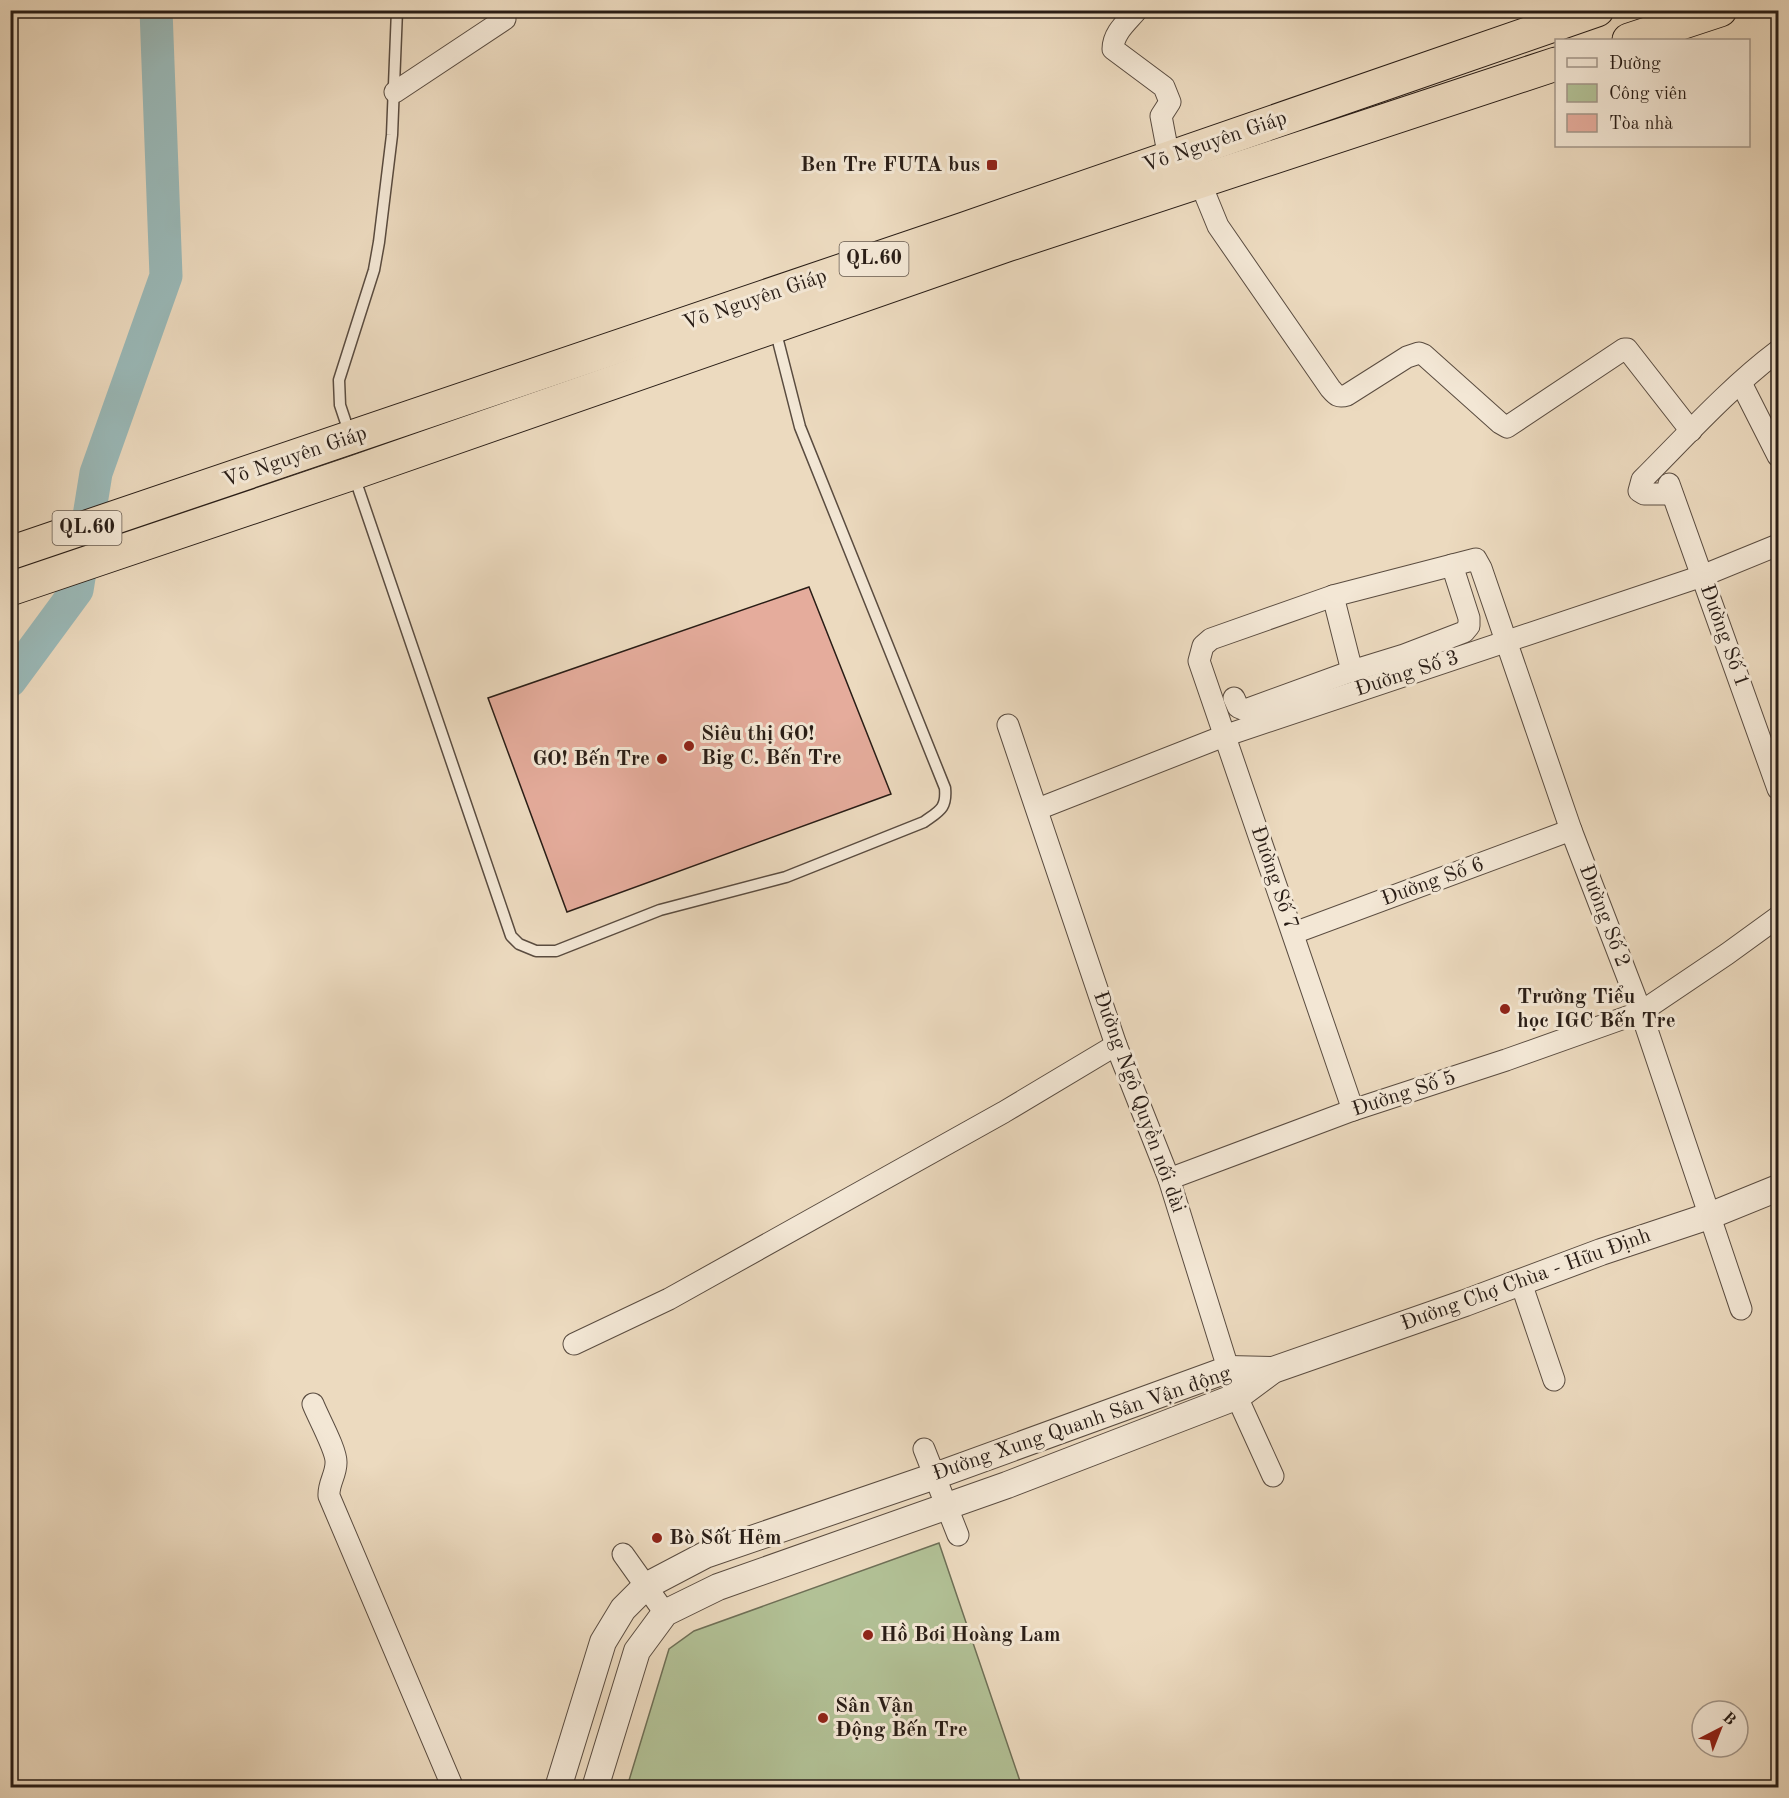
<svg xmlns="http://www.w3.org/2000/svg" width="1789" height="1798" font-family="'Old Standard TT',serif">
<rect width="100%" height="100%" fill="#ecdabf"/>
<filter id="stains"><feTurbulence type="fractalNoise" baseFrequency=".00333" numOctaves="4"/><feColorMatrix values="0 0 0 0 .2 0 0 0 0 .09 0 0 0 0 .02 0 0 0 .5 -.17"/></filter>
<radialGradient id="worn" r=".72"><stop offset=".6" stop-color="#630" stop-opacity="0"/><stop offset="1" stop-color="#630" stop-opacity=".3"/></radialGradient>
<path fill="#b2c196" stroke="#6e6f56" stroke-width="1.5" d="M939,1543l83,244h-395l42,-138 25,-18z"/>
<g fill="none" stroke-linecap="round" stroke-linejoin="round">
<path stroke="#9ab9b8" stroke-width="33" d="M10,681l67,-91 19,-117 70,-197 -10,-266"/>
</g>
<path fill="#e5ac9c" stroke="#291d16" stroke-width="1.5" d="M809,587l82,207 -324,118 -79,-214z"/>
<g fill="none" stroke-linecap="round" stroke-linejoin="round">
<defs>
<g id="service">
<path d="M350,435l-10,-30 -1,-25 35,-110 5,-28 13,-107 5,-125"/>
<path d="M354,476l157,460 8,8 17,7h20l104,-41 126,-33 138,-55c15,-11 23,-13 21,-34l-145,-361 -25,-98"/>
</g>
<g id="minor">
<path d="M1137,10c-10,12 -24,23 -24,39l51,38 6,15 -9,14 8,42"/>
<path d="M395,92l110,-73"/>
<path d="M1200,182l18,44 112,162c6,7 8,10 17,7l60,-38 12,-4 5,2 76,68 7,4 117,-78h3l64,82"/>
<path d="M1741,383l37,73"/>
<path d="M1669,484l109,305"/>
<path d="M1672,494h-28l-5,-3 3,-11c43,-43 88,-93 136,-129"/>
<path d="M1333,596l19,75 52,-16 60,-23 5,-6v-8l-17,-53"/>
<path d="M1234,698l4,9 7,3 107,-39"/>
<path d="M1008,725l108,320 53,134 68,218 36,79"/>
<path d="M1038,809l186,-73 478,-160 76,-31"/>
<path d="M1294,933l277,-103"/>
<path d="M1353,1110l-154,-449 4,-15 8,-7 122,-43 143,-37 5,9 90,262 70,182 100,297"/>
<path d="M1169,1179l184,-69 153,-50 135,-48 86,-58 51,-37"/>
<path d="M1521,1283l33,97"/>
<path d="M574,1344l95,-45 335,-187 112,-67"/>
<path d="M313,1404c5,13 24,47 23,59 0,12 -8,21 -7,33l124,292"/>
<path d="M924,1449l34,86"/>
<path d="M623,1554l42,59"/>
</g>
<g id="tertiary">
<path d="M558,1788l45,-146 20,-33 23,-23 59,-31 230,-79 294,-107 44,1"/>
<path d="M595,1788l42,-137 28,-38 53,-26 289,-102 231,-89 35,-26 192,-67 136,-51 108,-36 69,-28"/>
</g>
<g id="trunk">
<path d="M1629,40l91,-30"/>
<path d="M10,553l954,-324 633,-219"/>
<path d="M10,589l343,-116 654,-228 549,-181"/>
</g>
</defs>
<use href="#service" stroke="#5a4c40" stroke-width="13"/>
<use href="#minor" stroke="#5a4c40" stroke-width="23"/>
<use href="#tertiary" stroke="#5a4c40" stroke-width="28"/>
<use href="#trunk" stroke="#291d16" stroke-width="35"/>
<use href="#service" stroke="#f3e7d5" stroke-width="10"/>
<use href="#minor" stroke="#f3e7d5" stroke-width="21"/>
<use href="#tertiary" stroke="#f3e7d5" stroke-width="26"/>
<use href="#trunk" stroke="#ecdabf" stroke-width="33"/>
</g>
<g fill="#8f2418" stroke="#f3e7d5" stroke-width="2">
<rect x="986" y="159" width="12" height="12" rx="3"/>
<circle cx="689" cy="746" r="6"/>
<circle cx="662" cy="759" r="6"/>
<circle cx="1505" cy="1009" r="6"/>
<circle cx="657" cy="1538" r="6"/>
<circle cx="868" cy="1635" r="6"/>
<circle cx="823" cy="1718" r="6"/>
</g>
<g text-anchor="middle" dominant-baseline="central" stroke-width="6" stroke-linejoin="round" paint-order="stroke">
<g fill="#f3e7d5" stroke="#665a4f" stroke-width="1.5">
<rect x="839.5" y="242" width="69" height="34" rx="4.5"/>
<rect x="52.5" y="511" width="69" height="34" rx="4.5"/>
</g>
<g font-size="20" font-weight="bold" fill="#291d16">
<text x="874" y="259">QL.60</text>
<text x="87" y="528">QL.60</text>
</g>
<g font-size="21" fill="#291d16" stroke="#f3e7d5">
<text transform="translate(1215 142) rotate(-19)">Võ Nguyên Giáp</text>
<text transform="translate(755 300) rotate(-19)">Võ Nguyên Giáp</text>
<text transform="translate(295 457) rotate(-19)">Võ Nguyên Giáp</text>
<text transform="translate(1724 636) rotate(70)">Đường Số 1</text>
<text transform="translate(1407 674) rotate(-18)">Đường Số 3</text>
<text transform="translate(1274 878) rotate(71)">Đường Số 7</text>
<text transform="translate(1433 882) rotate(-20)">Đường Số 6</text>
<text transform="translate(1604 916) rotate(69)">Đường Số 2</text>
<text transform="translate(1404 1094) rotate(-18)">Đường Số 5</text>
<text transform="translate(1139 1102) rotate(70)">Đường Ngô Quyền nối dài</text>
<text transform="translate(1526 1280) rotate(-20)">Đường Chợ Chùa - Hữu Định</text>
<text transform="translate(1082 1424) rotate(-19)">Đường Xung Quanh Sân Vận động</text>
</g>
<g font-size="21" font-weight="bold" fill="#291d16" stroke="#f3e7d5" text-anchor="start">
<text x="980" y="165" text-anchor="end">Ben Tre FUTA bus</text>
<text x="701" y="734">Siêu thị GO!<tspan x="701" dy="24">Big C. Bến Tre</tspan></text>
<text x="650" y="759" text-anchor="end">GO! Bến Tre</text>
<text x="1517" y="997">Trường Tiểu<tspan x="1517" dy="24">học IGC Bến Tre</tspan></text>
<text x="669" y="1538">Bò Sốt Hẻm</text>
<text x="880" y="1635">Hồ Bơi Hoàng Lam</text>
<text x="835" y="1706">Sân Vận<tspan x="835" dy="24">Động Bến Tre</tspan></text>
</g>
</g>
<rect width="1789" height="1798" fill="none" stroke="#ecdabf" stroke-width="36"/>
<rect x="12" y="12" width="1765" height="1774" fill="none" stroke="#291d16" stroke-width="3"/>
<rect x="18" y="18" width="1753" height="1762" fill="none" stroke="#291d16" stroke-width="1.5"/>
<rect x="1555" y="39" width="195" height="108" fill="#f3e7d5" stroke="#a29689" stroke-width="1.5"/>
<rect x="1567" y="58" width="30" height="9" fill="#f3e7d5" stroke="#a29689" stroke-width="1.5"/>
<text x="1609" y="69" font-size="18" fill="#291d16">Đường</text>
<rect x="1567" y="84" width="30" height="18" fill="#b2c196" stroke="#a29689" stroke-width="1.5"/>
<text x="1609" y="99" font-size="18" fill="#291d16">Công viên</text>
<rect x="1567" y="114" width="30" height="18" fill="#e5ac9c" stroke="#a29689" stroke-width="1.5"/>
<text x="1609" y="129" font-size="18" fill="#291d16">Tòa nhà</text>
<g transform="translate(1720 1729) rotate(42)"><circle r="28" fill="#f3e7d5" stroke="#a29689" stroke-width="1.5"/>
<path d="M0-4.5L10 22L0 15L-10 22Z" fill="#8f2418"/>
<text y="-9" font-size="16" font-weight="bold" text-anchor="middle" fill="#291d16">B</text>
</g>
<rect width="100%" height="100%" filter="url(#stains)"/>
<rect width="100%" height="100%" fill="url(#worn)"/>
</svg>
